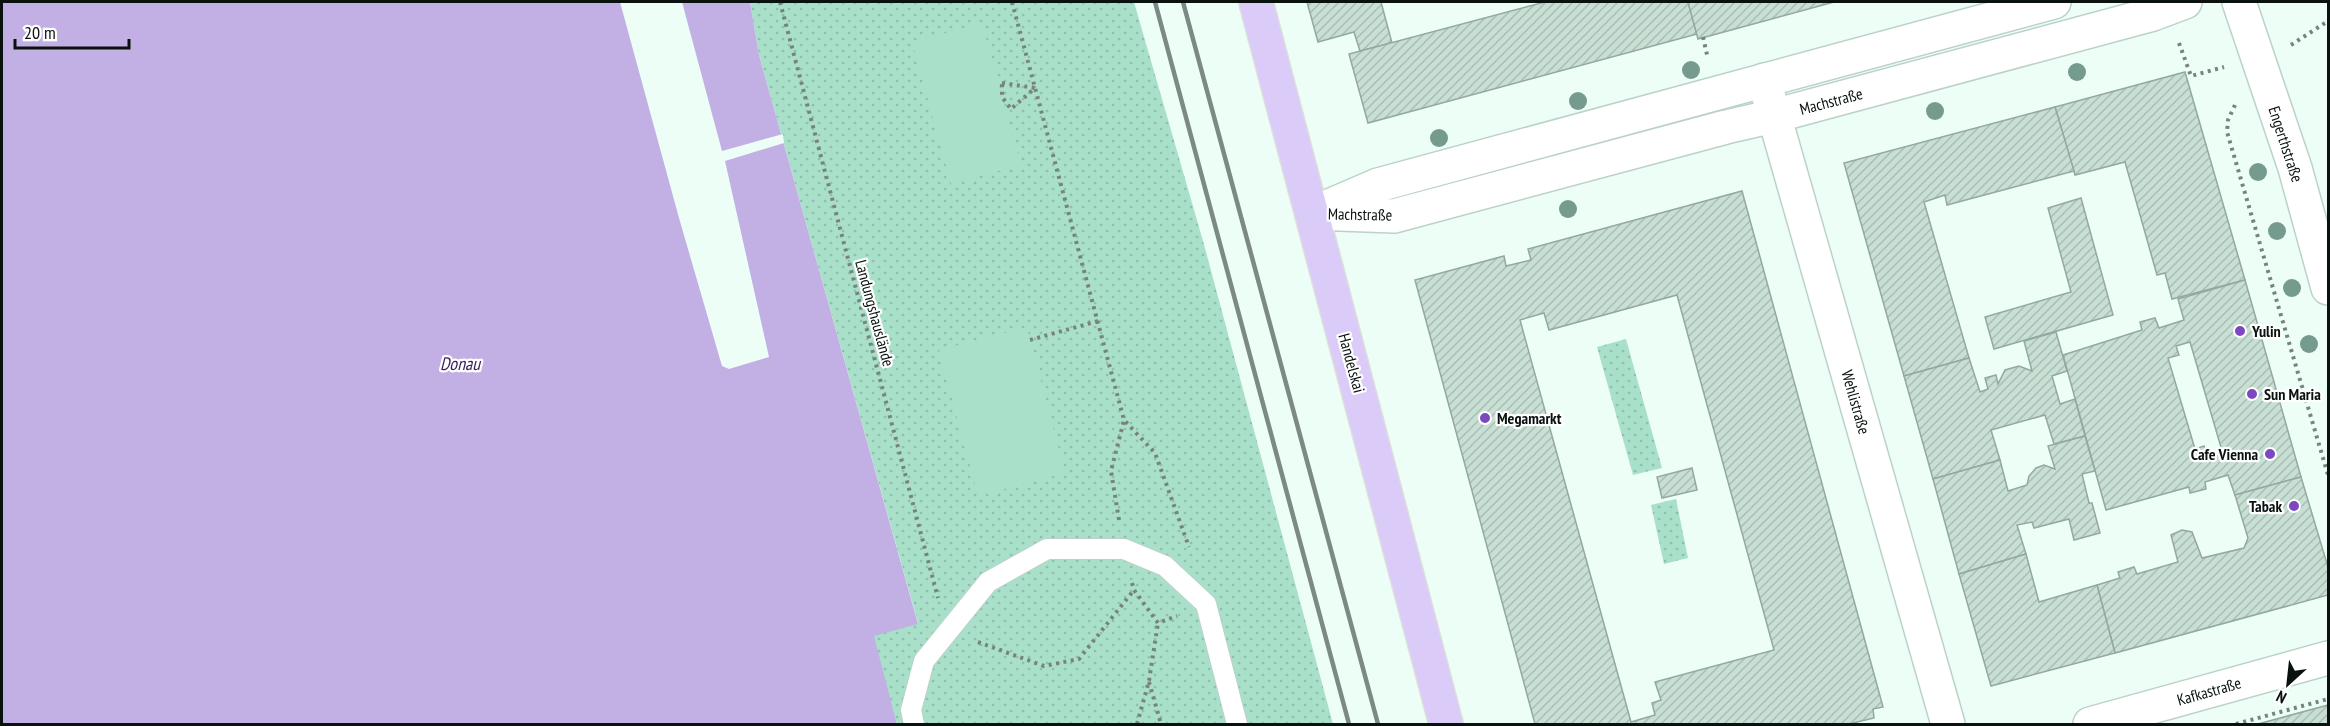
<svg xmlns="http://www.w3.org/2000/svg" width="2330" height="726" font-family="'PT Sans Narrow',sans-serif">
<defs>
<pattern id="grass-dots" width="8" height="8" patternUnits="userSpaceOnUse" patternTransform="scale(1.5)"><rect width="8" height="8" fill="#a9e0c9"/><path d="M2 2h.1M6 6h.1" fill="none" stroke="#90bfab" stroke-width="1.8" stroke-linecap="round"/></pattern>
<pattern id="building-hatch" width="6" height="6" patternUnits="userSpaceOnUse" patternTransform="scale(1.5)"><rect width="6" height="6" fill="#c8dfd4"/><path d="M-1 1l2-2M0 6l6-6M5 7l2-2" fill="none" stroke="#aabeb5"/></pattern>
</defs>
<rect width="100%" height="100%" fill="#ecfef6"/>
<g fill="url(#grass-dots)">
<path d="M750,2h384l69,239 130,483h-436l-24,-89 45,-12 -159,-568z"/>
<path d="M1626,339l36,129 -29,7 -36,-128z"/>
<path d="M1676,499l12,59 -24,6 -13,-59z"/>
</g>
<g fill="#a9e0c9">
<path d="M982,23l39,142 -70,19 -39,-142z"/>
<path d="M1027,327l38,146 -87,23 -39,-146z"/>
</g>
<path fill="#c2b0e5" d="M2,2h748l9,53 159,569 -44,12 23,88h-895z"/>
<path fill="#ecfef6" d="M620,2h62l40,149 61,-17 1,9 -59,18 44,196 -40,12 -7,-3 -43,-148z"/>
<g fill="url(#building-hatch)" stroke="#93a99f" stroke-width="1.5" fill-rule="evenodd">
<path d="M1307,2h74l11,41 -32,8 -6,-19 -36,10z"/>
<path d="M1545,2h143l9,32 -329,89 -19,-69z"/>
<path d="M1688,2h146l-136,37z"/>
<path d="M2185,72l60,208 -73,19 -7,-26 -8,2 -32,-113 -50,13 -20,-68z"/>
<path d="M2055,107l19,64 -127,34 -2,-10 -21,7 45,156 -65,18 -60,-213z"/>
<path d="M1742,191l141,516 -10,2 1,9 -25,6h-314l-120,-444 89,-24 2,10 25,-6 -3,-11zM1677,295l97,355 -119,32 6,18 -9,3 3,12 -24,7 -111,-402 24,-7 5,17z"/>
<path d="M2081,198l32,117 -119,34 -9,-32 86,-25 -23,-84z"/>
<path d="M2245,280l56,197 -66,18 -7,-20 -23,7 1,7 -16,4 -1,-6 -83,23 -43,-155 79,-25 -2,-8 15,-4 4,10 25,-8 -6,-21zM2190,342l33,112 -15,4 -4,-12 -9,3 -27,-91 11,-3 -3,-9z"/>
<path d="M2056,332l11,39 -15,5 8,28 15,-5 10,37 -31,8 -9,-29 -54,15 9,30 -67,19 -29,-103 65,-18 11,34 8,-3 -3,-11 11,-3 2,9 7,-14 14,-4 13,5 -8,-30z"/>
<path d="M2085,436l10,35 -13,3 7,29h3l8,30 -26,7 -5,-21 -35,9 -2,-6 -15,3 9,29 -67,20 -26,-95 67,-19 8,31 19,-6 2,-9 7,-8 8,-3 11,4 -7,-23z"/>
<path d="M1692,468l5,22 -35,8 -5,-21z"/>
<path d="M2301,477l27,90v28l-213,58 -18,-68 23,-7 -2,-6 16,-5 3,7 41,-12 -7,-27 11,-5 10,2 10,26 42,-10 4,-10 -13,-43z"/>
<path d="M2026,554l13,48 58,-17 18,68 -124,33 -32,-112z"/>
<path d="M2328,705v19h-70z"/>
</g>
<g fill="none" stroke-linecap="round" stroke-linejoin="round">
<defs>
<path id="lane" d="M914,724l-3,-14 13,-49 64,-79 59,-33h77l41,17 41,38 31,120"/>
<g id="street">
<path d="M2239,2l56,166 33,120"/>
<path d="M1764,80l184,644"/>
<path d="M2090,724l238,-66"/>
</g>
<g id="secondary">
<path d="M1320,210l58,-25 676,-183"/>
<path d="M1313,213l81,3 332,-89 48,-11 379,-102 32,-12"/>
</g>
<path id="primary" d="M1256,2l190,722"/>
</defs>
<use href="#lane" stroke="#bbd2c8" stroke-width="22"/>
<use href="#street" stroke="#bbd2c8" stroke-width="36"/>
<use href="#secondary" stroke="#bbd2c8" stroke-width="36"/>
<use href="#primary" stroke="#dddedd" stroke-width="36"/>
<g stroke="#77847e" stroke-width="4" stroke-dasharray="3 4.5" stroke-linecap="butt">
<path d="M780,2l158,596"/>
<path d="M1012,2l112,418 31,33 34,94"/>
<path d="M1703,37l5,22"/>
<path d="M2179,43l12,33 33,-9"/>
<path d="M2291,45l37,-24"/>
<path d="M1002,83l33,5 -24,21 -9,-12z"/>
<path d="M2235,105l-7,15 -1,12 101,343"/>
<path d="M1030,340l68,-19"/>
<path d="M1119,520l-8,-49 13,-51"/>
<path d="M1132,583l2,7 24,33 19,-7"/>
<path d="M978,642l66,24 35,-7 55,-69"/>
<path d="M1149,682l12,42"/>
<path d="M1137,724l12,-43 9,-58"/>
<path d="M2236,724l92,-25"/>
</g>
<use href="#lane" stroke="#fff" stroke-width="20"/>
<use href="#street" stroke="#fff" stroke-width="33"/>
<use href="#secondary" stroke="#fff" stroke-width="33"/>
<use href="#primary" stroke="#dbcbf8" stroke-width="33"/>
<g stroke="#7c8984" stroke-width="4.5">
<path d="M1155,2l194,722"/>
<path d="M1183,2l195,722"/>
</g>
</g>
<g fill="#759b8e">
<circle cx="1691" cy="70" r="9"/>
<circle cx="2077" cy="72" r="9"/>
<circle cx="1578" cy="101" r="9"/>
<circle cx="1935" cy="111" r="9"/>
<circle cx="1439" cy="138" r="9"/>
<circle cx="2258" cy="172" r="9"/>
<circle cx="1568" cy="209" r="9"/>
<circle cx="2277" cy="231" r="9"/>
<circle cx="2292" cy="288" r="9"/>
<circle cx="2309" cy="344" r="9"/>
</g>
<g fill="#7c48c0" stroke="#fff" stroke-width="2">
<circle cx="2240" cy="331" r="6"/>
<circle cx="2252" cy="394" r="6"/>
<circle cx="1485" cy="418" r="6"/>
<circle cx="2270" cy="454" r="6"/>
<circle cx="2294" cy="506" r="6"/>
</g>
<g text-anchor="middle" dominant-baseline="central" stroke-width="4.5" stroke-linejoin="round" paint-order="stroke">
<g font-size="16" fill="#0a120f" stroke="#fff">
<text transform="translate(1831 101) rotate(-15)">Machstraße</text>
<text transform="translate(2286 144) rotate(72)">Engerthstraße</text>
<text transform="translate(1360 214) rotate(1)">Machstraße</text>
<text transform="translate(875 313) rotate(75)">Landungshauslände</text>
<text transform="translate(1352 363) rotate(75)">Handelskai</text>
<text transform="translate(1856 402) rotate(74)">Wehlistraße</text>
<text transform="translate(2209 691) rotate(-16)">Kafkastraße</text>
</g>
<g font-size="16" font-weight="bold" fill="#0a120f" stroke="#fff" text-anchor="start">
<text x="2252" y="331">Yulin</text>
<text x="2264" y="394">Sun Maria</text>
<text x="1497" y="418">Megamarkt</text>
<text x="2258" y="454" text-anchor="end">Cafe Vienna</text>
<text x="2282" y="506" text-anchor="end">Tabak</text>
</g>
<g font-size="18" font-style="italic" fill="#371c5a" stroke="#fff">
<text x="460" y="363">Donau</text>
</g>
</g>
<rect width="2330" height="726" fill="none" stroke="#0a120f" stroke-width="6"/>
<g transform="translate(2288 684) rotate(207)" stroke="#ffffff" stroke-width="4.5" paint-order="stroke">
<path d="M0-4.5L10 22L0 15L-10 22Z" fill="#0a120f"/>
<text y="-9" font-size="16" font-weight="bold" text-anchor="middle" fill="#0a120f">N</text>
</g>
<path d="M15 39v9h114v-9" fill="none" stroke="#0a120f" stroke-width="3"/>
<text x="24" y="39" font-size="18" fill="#0a120f" stroke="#ffffff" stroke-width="4.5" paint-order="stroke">20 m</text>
</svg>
